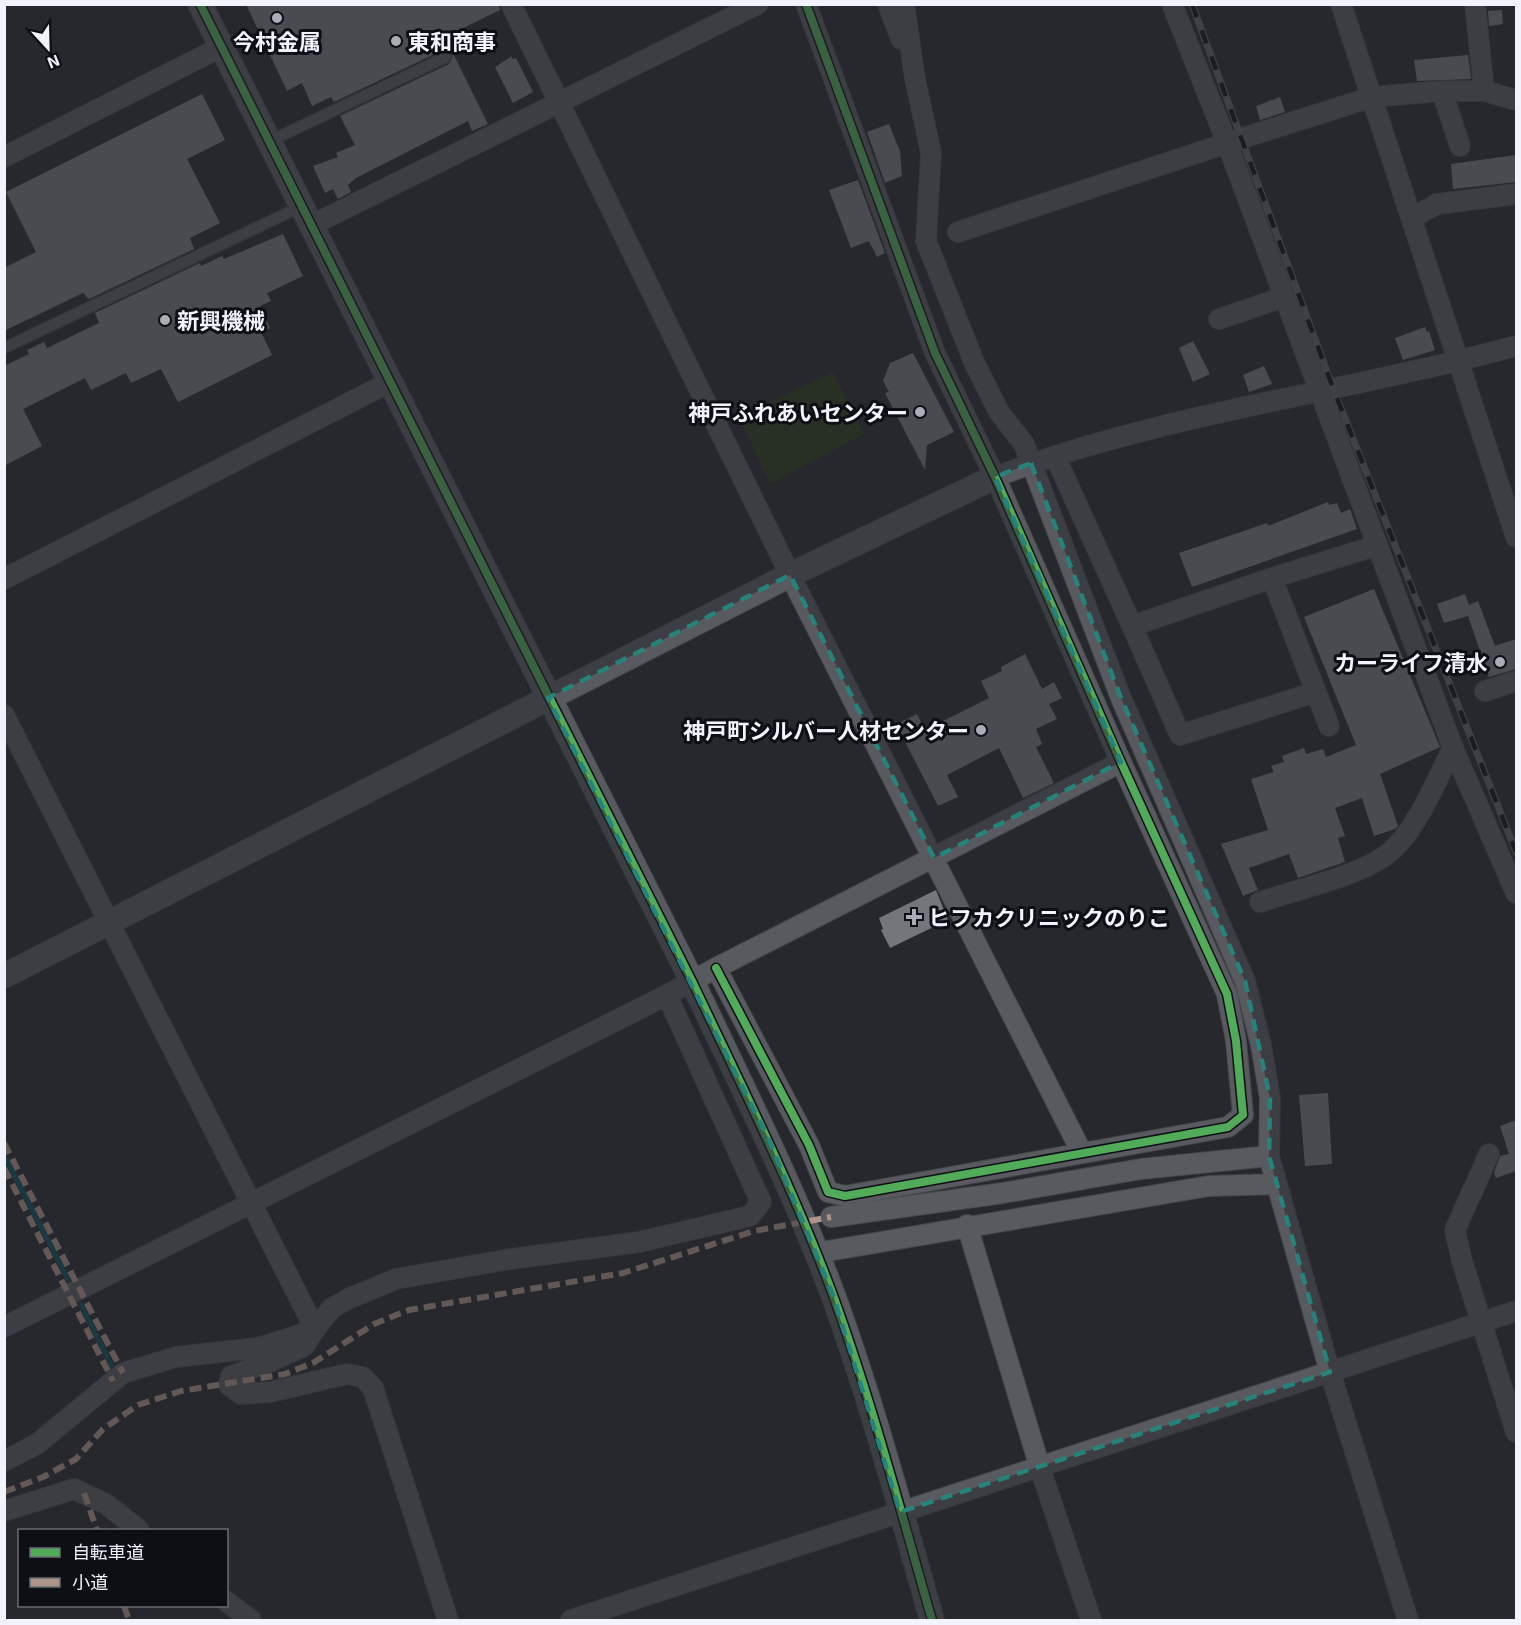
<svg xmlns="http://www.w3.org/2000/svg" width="1521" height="1625" font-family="'Exo 2','Noto Sans JP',sans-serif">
<rect width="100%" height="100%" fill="#26282e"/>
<path fill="#2a3a1e" d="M833,372l31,62 -94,50 -31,-67z"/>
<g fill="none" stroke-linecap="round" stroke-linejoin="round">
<g stroke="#0d4f5b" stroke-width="5">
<path d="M4,1155l64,124"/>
<path d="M81,1305l32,64"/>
</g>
</g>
<g fill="#74767c">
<path d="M246,4h253l1,6 -55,27 43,87 -16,7 -4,-10 -112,57 -8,7 3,7 -13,7 -5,-10 -8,4 -12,-27 25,-9 -2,-4 19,-8 -15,-29 109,-52 4,-10 -3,-3 -7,-1 -109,52 -3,-5 -19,9 -10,-23 -15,8z"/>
<path d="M1502,10l1,14 -14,2 -1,-15z"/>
<path d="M1468,55l3,24 -54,2 -3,-21z"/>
<path d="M512,56v3l4,-1 17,34 -20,11 -18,-36z"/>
<path d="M202,94l23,46 -38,19 33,64 -30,15 4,11 -105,50 -6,-6 -79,38v-63l32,-16 -30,-60z"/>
<path d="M1280,97l5,15 -25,8 -4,-14z"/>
<path d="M889,124l11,27 2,25 -17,7 -18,-51z"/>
<path d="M1516,155v27l-63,7 -2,-25z"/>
<path d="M858,180l27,73 -8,4 -8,-16 -18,7 -22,-58z"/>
<path d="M283,234l20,42 -36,17 4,8 -11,5 10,22 -9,4 11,23 -94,47 -17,-33 -30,14 -5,-10 -35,17 -6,-12 -62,31 19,37 -38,20v-100l25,-12 -2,-4 17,-8 3,6 52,-25 -4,-10 105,-50 1,3 21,-10 2,3z"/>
<path d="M1425,327l2,5 2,-1 6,19 -32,10 -8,-22z"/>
<path d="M1193,341l17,33 -17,8 -14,-34z"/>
<path d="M913,353l41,79 -27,13 -2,25 -40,-77 4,-1 -6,-11 7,-18z"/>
<path d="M1264,366l8,18 -23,8 -6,-17z"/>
<path d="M1328,502l1,3 8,-2 4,10 9,-4 7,20 -165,58 -13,-34 88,-30 1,3z"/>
<path d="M1374,589l66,158 -60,27 18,52 -3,3 -21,7 -12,-38 -27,10 10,28 -7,2 7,24 -47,16 -9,-24 -40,14 9,22 -15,6 -22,-52 47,-14 -17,-51 23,-7 -3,-6 13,-4 -2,-6 22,-8 2,6 17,-5 3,8 30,-12 -52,-128z"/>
<path d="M1465,594l4,11 9,-4 17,45 21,-7v30l-27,8 -21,-61 -24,7 -7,-19z"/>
<path d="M1025,654l17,35 12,-7 8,16 -13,6 8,15 -21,10 6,15 -6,3 18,36 -31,15 -24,-50 -52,27 11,22 -20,9 -42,-82 21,-10 8,16 64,-32 -8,-17 21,-10 -1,-4z"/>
<path d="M936,890l12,30 -58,28 -9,-18 2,-1 -4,-11z"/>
<path d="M1328,1093l4,71 -27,2 -6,-71z"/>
<path d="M1516,1120v51l-20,7 -2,-5 6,-17 9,-2 -9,-28z"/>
</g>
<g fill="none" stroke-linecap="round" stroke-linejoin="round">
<defs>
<g id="service">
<path d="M268,142l178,-85"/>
<path d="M4,348l296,-141"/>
</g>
<g id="minor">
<path d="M511,4l279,571 292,578"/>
<path d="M888,4l13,35"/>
<path d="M1172,4l55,139 145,-46 70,-6 18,55"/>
<path d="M1341,4l175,533"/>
<path d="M1475,4l9,87"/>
<path d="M1442,91h42l32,9"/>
<path d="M4,157l217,-110"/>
<path d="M1412,218l25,-14 79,-10"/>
<path d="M310,226l448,-222"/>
<path d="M958,232l269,-89 226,605"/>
<path d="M1219,319l65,-22"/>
<path d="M1055,456l77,170"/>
<path d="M995,477c168,-64 349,-84 521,-131"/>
<path d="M1272,578l-140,48 48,109 136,-43 -44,-114 103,-32"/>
<path d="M4,579l384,-196"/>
<path d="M1485,691l31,-10"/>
<path d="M1316,692l13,34"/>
<path d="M4,715l311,614 -11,17 -32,15 -41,15 -2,9 12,9 29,-2 77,-18 16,3 10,11 75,232"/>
<path d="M1260,902c35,-12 100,-26 129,-49 28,-23 47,-73 64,-105l63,145"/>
<path d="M716,968l93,177 19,47 17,4 383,-69 15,-12 -7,-74 -9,-47 -106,-232 -126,-285 -60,-124 -129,-349"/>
<path d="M1489,1154l-34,76 7,31 54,171"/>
<path d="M1269,1156l61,216 78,248"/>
<path d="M831,1217l172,-24 138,-24 128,-13 1,-58 -9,-53 -16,-64 -124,-283 -97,-254 -25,-32 -25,-50 -48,-121 5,-88 -16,-74 -11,-75"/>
<path d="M967,1225l73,243 51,152"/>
<path d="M816,1253l393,-67 68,-2"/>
<path d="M4,1327l663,-332 49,-27 405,-206"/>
<path d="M4,1461l33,-17 86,-71 53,-16 81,-9 36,-11 22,-8 17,-21 16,-9 48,-20 108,-19 135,-18 111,-26 11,-14 -94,-207"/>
<path d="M4,1511l70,-22 32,15 33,26"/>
<path d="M226,1601l25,19"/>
<path d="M571,1620l945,-309"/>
</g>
<g id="tertiary">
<path d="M200,4l492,977c49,104 101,206 141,314 39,107 68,217 99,325"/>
<path d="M4,976l786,-401 205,-98"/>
</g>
</defs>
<use href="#service" stroke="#45464c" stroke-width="13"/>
<use href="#minor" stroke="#45464c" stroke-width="22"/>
<use href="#tertiary" stroke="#45464c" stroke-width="26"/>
<use href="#service" stroke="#585a5f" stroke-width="10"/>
<use href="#minor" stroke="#585a5f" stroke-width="20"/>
<use href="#tertiary" stroke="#585a5f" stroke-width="24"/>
<defs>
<path id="rail" d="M1192,4l141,384 183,464"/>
</defs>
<use href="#rail" stroke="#5d5e63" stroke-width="7"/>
<use href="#rail" stroke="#0d0f15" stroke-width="4.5" stroke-dasharray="14" stroke-linecap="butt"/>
<g stroke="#af9288" stroke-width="6" stroke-dasharray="12 6" stroke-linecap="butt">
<path d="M4,1143l119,230"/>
<path d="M4,1168l109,213"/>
<path d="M4,1492l39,-15 33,-18 27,-30 35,-24 43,-14 104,-17 28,-11 61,-39 35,-14 214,-37 131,-42 77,-14"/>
<path d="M84,1493l13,37"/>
<path d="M124,1606l5,14"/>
</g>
<defs>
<g id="cycleway">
<path d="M200,4l492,977c49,104 101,206 141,314 39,107 68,217 99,325"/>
<path d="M716,968l93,177 19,47 17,4 383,-69 15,-12 -7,-74 -9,-47 -106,-232 -126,-285 -60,-124 -129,-349"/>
</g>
</defs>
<use href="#cycleway" stroke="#0d0f15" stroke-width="11"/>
<use href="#cycleway" stroke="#51ab58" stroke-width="8"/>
</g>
<path d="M0 0H1521V1625H0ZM1031,463l90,235 124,283 25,117 -1,58 61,216 -430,140 -67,-217 -64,-155 -221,-442 242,-123 144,283 187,-96 -126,-285z" fill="#26282e" fill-opacity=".55" fill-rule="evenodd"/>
<path fill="none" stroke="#26837c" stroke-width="4.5" stroke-dasharray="12 8" stroke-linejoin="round" d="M1031,463l90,235 124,283 25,117 -1,58 61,216 -430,140 -67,-217 -64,-155 -221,-442 242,-123 144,283 187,-96 -126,-285z"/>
<g fill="#aaadb5" stroke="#0d0f15" stroke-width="2">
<circle cx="277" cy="18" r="6"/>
<circle cx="396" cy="41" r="6"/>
<circle cx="165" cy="320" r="6"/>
<circle cx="920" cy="412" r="6"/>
<circle cx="1500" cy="662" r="6"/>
<circle cx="981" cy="730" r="6"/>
<path d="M911 908h6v6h6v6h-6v6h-6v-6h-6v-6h6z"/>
</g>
<g text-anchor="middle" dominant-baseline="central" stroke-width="6" stroke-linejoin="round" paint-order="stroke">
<g font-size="22" font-weight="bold" fill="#f1f4fd" stroke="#0d0f15" text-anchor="start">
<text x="277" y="41" text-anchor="middle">今村金属</text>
<text x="408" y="41">東和商事</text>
<text x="177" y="320">新興機械</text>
<text x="908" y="412" text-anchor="end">神戸ふれあいセンター</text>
<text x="1488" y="662" text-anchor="end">カーライフ清水</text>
<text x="969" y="730" text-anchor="end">神戸町シルバー人材センター</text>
<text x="928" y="917">ヒフカクリニックのりこ</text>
</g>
</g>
<rect width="1521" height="1625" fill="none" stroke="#f1f4fd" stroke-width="12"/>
<rect x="18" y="1529" width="210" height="78" fill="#0d0f15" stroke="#686b72" stroke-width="1.5"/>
<rect x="30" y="1548" width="30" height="9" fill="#51ab58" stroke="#686b72" stroke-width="1.5"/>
<text x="72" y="1559" font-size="18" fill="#f1f4fd">自転車道</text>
<rect x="30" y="1578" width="30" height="9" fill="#af9288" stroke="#686b72" stroke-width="1.5"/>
<text x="72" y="1589" font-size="18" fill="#f1f4fd">小道</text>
<g transform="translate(48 48) rotate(158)" stroke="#0d0f15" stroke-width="4.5" paint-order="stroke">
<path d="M0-4.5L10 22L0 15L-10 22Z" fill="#f1f4fd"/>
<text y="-9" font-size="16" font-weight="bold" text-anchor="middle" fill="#f1f4fd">N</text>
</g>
</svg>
